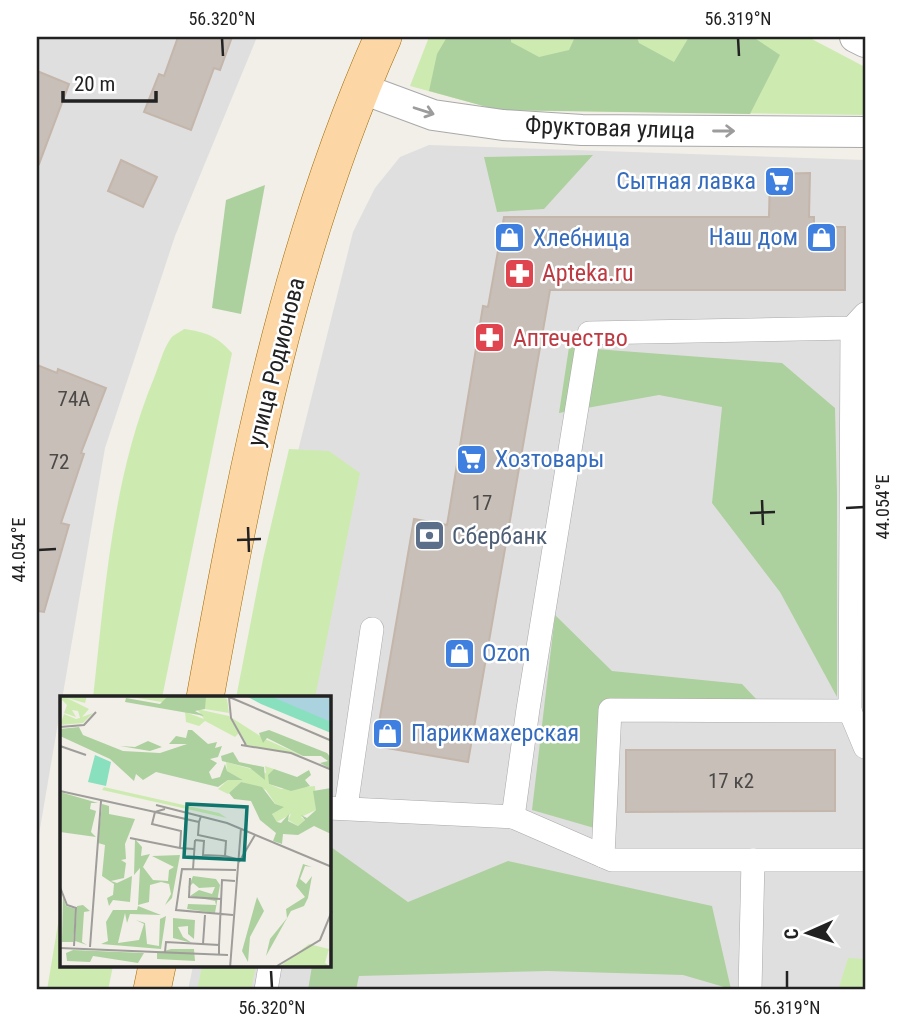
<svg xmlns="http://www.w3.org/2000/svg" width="902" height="1027" font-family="'Roboto Condensed',sans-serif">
<rect width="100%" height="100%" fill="#f2efe9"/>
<g fill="#e0dfdf">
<path d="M37,37h220l-82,199 -70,212 -68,398z"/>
<path d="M429,145l436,15v830h-677l5,-24h136v-268h-88l13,-72 99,-394 22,-44 25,-31z"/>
</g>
<g fill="#cdebb0">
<path d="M429,37h379l57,30v48l-367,-5 -88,-24z"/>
<path d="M184,329c22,3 33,7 48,24l-70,345h-69c12,-107 19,-219 61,-320 5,-12 9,-29 17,-40 2,-3 9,-6 13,-9z"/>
<path d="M289,449l40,2 31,22 -45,225h-79l27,-139z"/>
<path d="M61,906v60h52l-5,24h-61z"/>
<path d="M848,958l17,1v31h-27z"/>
<path d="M202,966h54l-5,24h-54z"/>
</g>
<g fill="#add19e">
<path d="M447,37h64v5l28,15 30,-7 6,-13h62l2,6 35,19 15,-25h64l27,18 -30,59 -252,-4 -69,-19 8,-37z"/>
<path d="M593,155l-49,54 -47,3 -13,-55z"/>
<path d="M265,185l-24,129 -29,-6 14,-108z"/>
<path d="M569,347l213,16 53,45 2,85v204l-57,-105 -68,-89 10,-96 -63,-12 -100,18z"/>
<path d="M555,615l57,56 130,13 16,17 -158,24 8,107 -76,-22z"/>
<path d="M331,847l77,55 100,-41 204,45 19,83 -48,-14 -136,-4 -188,5 -3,14h-48l4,-24h17z"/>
</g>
<g fill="#c7bfb8" stroke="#c4b6ab" stroke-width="2">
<path d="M178,37h54l-12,33 -6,-2 -23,62 -47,-18 15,-38 5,2z"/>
<path d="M37,71l32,13 -30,80 -2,-1z"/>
<path d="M121,160l36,17 -14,30 -35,-16z"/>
<path d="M810,173l-1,44h5v10h31v63h-295l-82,472 -93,-16 39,-227 33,6 36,-219 5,1 16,-90h265l1,-43z"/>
<path d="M37,365l20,8 1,-4 48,19 -25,65 3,1 -23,69 8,2 -25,87 -7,-1z"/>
<path d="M626,750h209v61l-209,1z"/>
</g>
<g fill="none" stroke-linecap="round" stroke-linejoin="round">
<defs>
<g id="minor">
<path d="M850,711l15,36"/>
<path d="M346,807l26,-178"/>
<path d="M329,808l184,9 15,-108 61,-376 263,-5 13,-14"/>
<path d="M513,817l99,43h253"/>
<path d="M603,856l7,-146 240,1 2,-383"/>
<path d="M266,990l4,-24"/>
<path d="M750,990l3,-130"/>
</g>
<g id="tertiary">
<path d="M855,37l10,5"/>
<path d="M360,88l73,27 70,10 79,5 283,2"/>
</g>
<g id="primary">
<path d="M205,698c41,-226 84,-450 178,-661"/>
<path d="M152,990l5,-24"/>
</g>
</defs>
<use href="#minor" stroke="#a9a9a9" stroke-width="24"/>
<use href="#tertiary" stroke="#a9a9a9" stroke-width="32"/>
<use href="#primary" stroke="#a06b00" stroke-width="38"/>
<use href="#minor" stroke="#fff" stroke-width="23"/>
<use href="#tertiary" stroke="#fff" stroke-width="30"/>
<use href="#primary" stroke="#fcd6a4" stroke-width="37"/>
</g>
<defs><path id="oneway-shaft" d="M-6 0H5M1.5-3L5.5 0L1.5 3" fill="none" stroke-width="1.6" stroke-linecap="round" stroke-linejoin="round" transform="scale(1.75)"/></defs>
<g stroke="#9c9c9c">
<use href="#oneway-shaft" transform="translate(424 111) rotate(18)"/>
<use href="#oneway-shaft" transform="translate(724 131)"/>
</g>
<path fill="none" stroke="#222" stroke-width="2.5" d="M222,38l1,18M738,38l1,18M762,500l1,25M846,508l18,-1M750,513l25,-1M248,527l1,25M237,540l24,-1M38,550l18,-1M271,971l1,17M787,971v17"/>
<defs>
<symbol id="supermarket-square" viewBox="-11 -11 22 22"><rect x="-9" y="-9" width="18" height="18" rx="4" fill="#3f7fe0" stroke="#fff"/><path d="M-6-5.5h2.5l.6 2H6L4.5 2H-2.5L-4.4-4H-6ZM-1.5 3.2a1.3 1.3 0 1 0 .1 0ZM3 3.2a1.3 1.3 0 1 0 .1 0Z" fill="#fff"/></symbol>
<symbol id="shop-square" viewBox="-11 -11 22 22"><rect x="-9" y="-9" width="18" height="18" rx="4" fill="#3f7fe0" stroke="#fff"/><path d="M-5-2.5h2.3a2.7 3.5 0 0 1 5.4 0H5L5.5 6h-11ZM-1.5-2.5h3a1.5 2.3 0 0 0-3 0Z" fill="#fff"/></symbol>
<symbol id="pharmacy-square" viewBox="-11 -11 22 22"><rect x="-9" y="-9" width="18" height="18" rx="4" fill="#e0444e" stroke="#fff"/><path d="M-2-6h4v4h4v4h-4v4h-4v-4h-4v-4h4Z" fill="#fff"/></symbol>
<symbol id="bank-square" viewBox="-11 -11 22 22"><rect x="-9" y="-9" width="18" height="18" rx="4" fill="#5c6f8a" stroke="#fff"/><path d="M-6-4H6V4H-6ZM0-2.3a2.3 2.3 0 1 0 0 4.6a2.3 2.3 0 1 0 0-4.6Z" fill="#fff"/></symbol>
</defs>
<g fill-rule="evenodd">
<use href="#supermarket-square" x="762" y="164" width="35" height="35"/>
<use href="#shop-square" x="804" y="220" width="35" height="35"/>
<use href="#shop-square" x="492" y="220" width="35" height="35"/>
<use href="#pharmacy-square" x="502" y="256" width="35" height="35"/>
<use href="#pharmacy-square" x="472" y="320" width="35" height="35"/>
<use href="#supermarket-square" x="454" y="442" width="35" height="35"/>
<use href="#bank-square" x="412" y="518" width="35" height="35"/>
<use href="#shop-square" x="442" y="636" width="35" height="35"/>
<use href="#shop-square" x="370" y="716" width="35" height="35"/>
</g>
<g text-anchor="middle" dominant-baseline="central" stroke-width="5" stroke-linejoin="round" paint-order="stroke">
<g font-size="21" fill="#4b4948">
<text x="74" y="399">74А</text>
<text x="59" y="462">72</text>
<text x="482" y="503">17</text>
<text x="731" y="781">17 к2</text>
</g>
<g font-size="24" fill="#222" stroke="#fff">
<text transform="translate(610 128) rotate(2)">Фруктовая улица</text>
<text transform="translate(276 362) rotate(-76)">улица Родионова</text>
</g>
<g font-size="24" fill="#366cbe" stroke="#fff" text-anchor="start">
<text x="756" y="181" text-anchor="end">Сытная лавка</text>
<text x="798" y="237" text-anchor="end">Наш дом</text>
<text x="533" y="238">Хлебница</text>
<text x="495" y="459">Хозтовары</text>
<text x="482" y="653">Ozon</text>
<text x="411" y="733">Парикмахерская</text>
</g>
<g font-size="24" fill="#be3a42" stroke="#fff" text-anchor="start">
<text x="542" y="273">Apteka.ru</text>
<text x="513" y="338">Аптечество</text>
</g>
<g font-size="24" fill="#4e5e75" stroke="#fff" text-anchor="start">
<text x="452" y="536">Сбербанк</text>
</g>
</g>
<g transform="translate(60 696)">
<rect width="271" height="271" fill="#f2efe9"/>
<path d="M6,0h21l-2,7 -18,-5 22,11 -7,8 11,-4 -10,10 -23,2 4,-11 12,5 4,-1 -2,-7 -6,-1 4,7 -12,-4 3,-8 -7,-7zM65,0h95l7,3 2,14zM137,13l32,7 10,17 -4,4 -30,-16 -6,5 -13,-4 -1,-10 19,7zM172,22l33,21 38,17 -56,-11zM166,66l40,11 -1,-7 9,3 -5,15 12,5 34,-3 1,24 -15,7 4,3 -7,6 -10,-6 3,-6 -14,8 -5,-8 6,-6 -12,-18 -25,-8 -13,12 -10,-5 10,-9h15l-16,-9zM44,91l115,26 8,5 -125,-28zM249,248l20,5 -4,14 6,4 -53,1z" fill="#cdebb0"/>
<path d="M108,0l38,1 -1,12 -10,2 10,5 -80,-14 1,-4 34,6zM19,31l4,8 40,16 37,2 27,-9h-18l7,-8 10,2 2,-8h4l16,14 9,-2 -2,6 7,-2 -4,11 -8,2 7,4 -8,9 3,7 8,-2 5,-13 2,7 16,9h-15l-10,7 -62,-15 -13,8 -7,-6 -2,7 -24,-22 -50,-23v-7zM209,34l58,23 4,5v11l-11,-6 8,-2 -7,-5h-18l-36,-18 -4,5 -4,-10zM88,45l14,6 -12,4 -30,-5 15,1zM173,56l6,10 25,5 1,13 -15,-12 -28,-7 -1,-5zM214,73l23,8 12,-7 2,5 -6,5 5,6 -19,5 -22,-7 -1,-9zM181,86l21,5 13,17 9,3 -12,7 5,8 4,1 8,-9 -1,7 10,5 7,-6 -4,-5 6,3 9,-8 -3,-19 18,-3v46l-17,-8 -16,9 -15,-1 -1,10 -9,-3 3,-8 -16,-13 -9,-19 -17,-2 -5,-6zM0,96l38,11h-7l-1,6 6,2 -5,21 5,5 -36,-5zM42,108l7,2v8l26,5 -10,25 1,15 -5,1 5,3 -2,15 -13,3 6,2 15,-7 -2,26 -17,-2 -4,6 -2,-8 6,-3 1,-11 -12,-8 3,-31 -7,-2zM75,143l7,8 -1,9 9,-2 -7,13 10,13 15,1 1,-11 5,-3 -22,-11 28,-1 -8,43 -7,7 6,-11 -2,-10 -8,-2 -11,3 -1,17 -11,3 2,-37 -6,7zM243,168l9,3 -7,-1 -5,13 6,5 6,-8 -4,22 -4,8 -13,5 -25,45 4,-17 17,-21 -1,-9 19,-12 -9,-11zM133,180l23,3 4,6 -5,28 -28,-4 1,-5 28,1 -1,-4 -25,-5 9,-6 13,4 3,-7 -16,1 -6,-5 -5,5zM3,200l3,10 10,3 -3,33h-11zM197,201l7,14 -14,26 -2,25 -6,-11zM23,209l7,6 -6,1 -2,30 5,3 -12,-4 2,-35zM78,210l23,9 -31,-1 -3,9 -2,-10 -7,30 21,-3 5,-16 -8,-4 9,3 2,21 12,2 1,-27 6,-3 -5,33 -60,-5 7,-3 -2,-19 7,-12h24zM113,222l22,2 -1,19 -6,-5v-8l-10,1 5,10 9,6 -19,-5zM111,253h23l1,12 -38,-2v-6zM13,254l71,3 -6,10 -45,-7 -3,6 -23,-1 -1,-8z" fill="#add19e"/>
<path d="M186,0h85v37l-70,-29zM35,59l16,7 -5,24 -18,-4z" fill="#88e0be"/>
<path d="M210,0h61v26z" fill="#aad3df"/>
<path fill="none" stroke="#9f9d99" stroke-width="2" d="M167,0l105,45M169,1l2,21 15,27M0,31l24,-2 12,-13M181,49l50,8 41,17M0,50l26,9M0,95l95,21 10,-3M96,109l71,18 105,44M139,126l-1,13 28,6 -1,15 15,4M70,142l50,10M135,144l9,1 -1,14 22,1M134,153l-14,-1 1,-17 -29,-7 3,-12 44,10 2,-6M179,166l16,-27M133,173l2,-29M130,182l-1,19 32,2M0,191l7,18 9,3 -2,38M173,219l-57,-5 6,-41 54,1M143,248l2,-29M159,249l3,-65 13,1M30,251l11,-146M0,252l168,7M105,256l1,-10 53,3v10M217,270l43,-26 12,-29M170,272l11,-140"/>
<path fill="#0f766e" fill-opacity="0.15" stroke="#0f766e" stroke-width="3.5" d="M127,108l60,3 -3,53 -60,-3z"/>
<rect width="271" height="271" fill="none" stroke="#222" stroke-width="3.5"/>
</g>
<rect width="902" height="1027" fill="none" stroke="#ffffff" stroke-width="77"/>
<g transform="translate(808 933) rotate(267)" stroke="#ffffff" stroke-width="5" paint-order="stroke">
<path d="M0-5L12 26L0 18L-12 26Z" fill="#222222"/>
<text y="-10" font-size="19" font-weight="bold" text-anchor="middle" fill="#222222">С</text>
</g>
<path d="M63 91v10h93v-10" fill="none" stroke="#222222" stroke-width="3.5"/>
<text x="74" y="91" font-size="21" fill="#222222" stroke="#ffffff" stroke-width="5" paint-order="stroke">20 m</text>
<rect x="38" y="38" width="826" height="950" fill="none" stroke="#222" stroke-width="2.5"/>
<g font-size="18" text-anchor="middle" fill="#222">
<text x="222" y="25">56.320°N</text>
<text x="738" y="25">56.319°N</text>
<text transform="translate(883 507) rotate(-90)" y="6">44.054°E</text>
<text transform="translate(19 550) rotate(-90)" y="6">44.054°E</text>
<text x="272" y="1014">56.320°N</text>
<text x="787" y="1014">56.319°N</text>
</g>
</svg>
